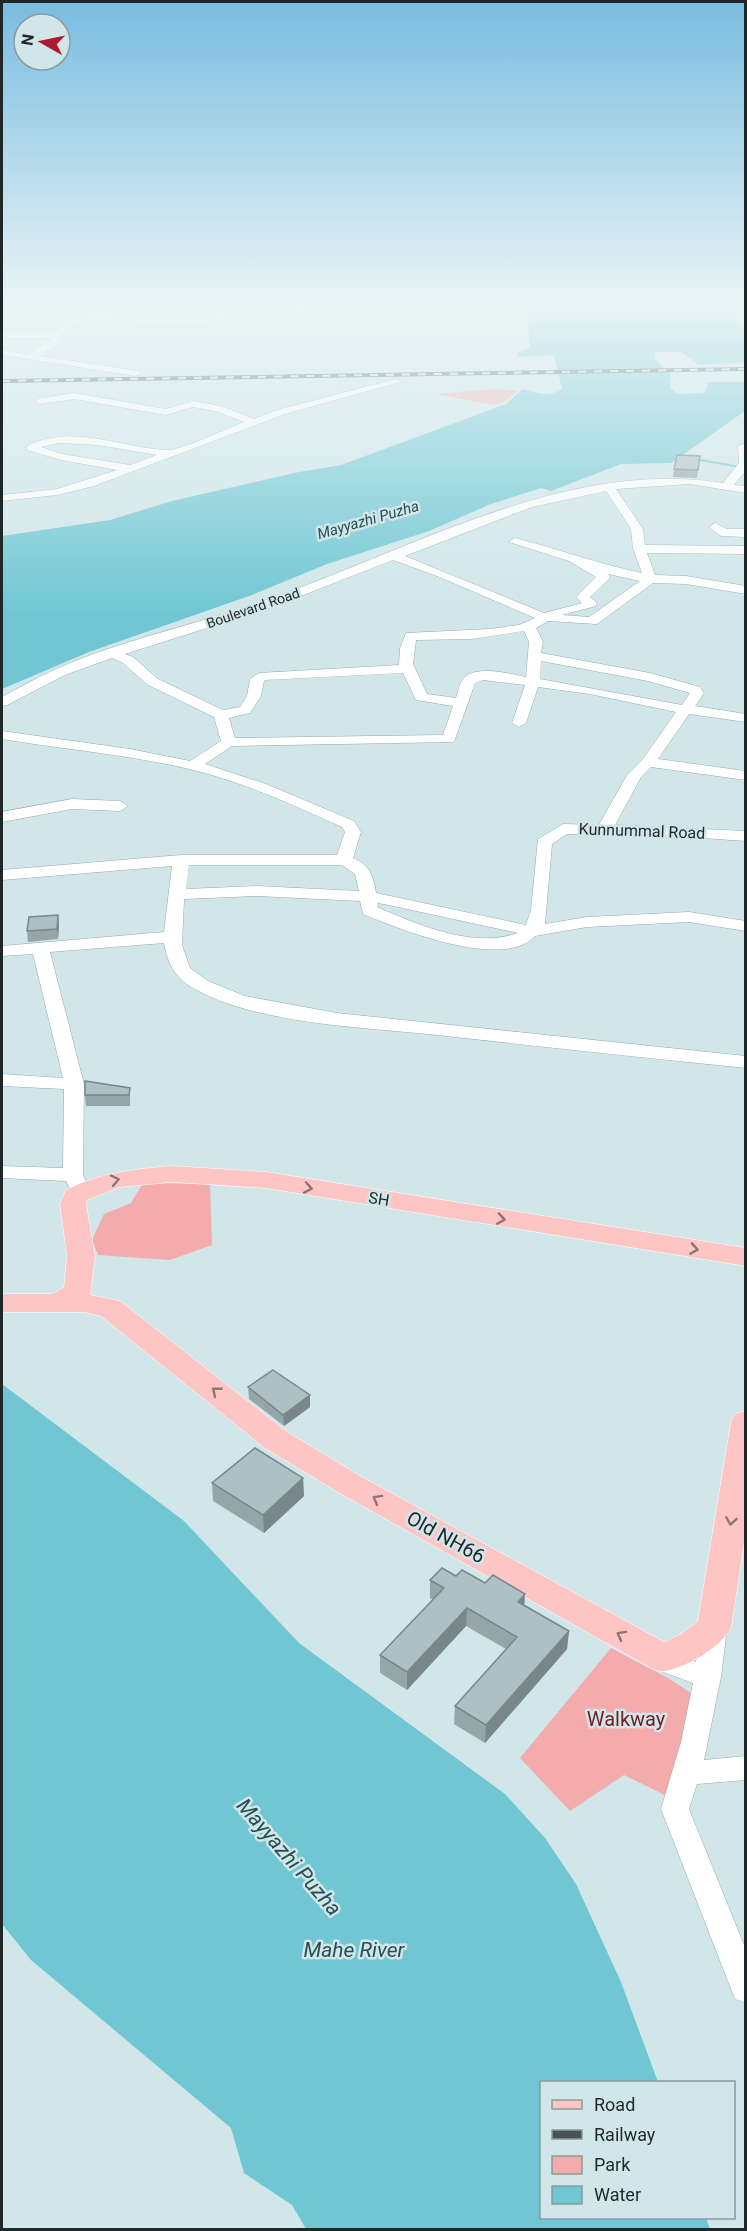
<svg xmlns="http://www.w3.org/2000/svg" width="747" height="2231" font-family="Roboto,sans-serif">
<rect width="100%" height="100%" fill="#d1e6e9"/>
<g fill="#f3acab">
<path d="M499,389l19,2 -14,11 -11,3 -58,-11z"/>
<path d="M143,1183l67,1 2,61 -42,15 -72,-5 -6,-15 12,-26 27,-11z"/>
<path d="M611,1648l57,30 26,17 -23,103 -47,-23 -54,36 -50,-53z"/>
</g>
<g fill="#70c7d3">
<path d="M526,301h201l18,32v29l-46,3 -18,-13h-26v7l16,16 -1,13 8,6 26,-1 5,-11h36v29l-74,52 -50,1 -70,27 -10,-3 -50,16 -62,27 -102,33 -78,32 -160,56 -87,37v-153l108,-16 62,-19 127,-29 42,-7 165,-61 17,-15c14,4 26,9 39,0l-8,-34 -37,2 1,-5 12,-4z"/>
<path d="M2,1384l182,137 115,122 206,151 40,44 31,46 45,98 37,100h-116v136h164l4,11h-404l-14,-24 -48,-32 -13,-45 -200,-168 -29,-36z"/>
</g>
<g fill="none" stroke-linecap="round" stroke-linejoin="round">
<path stroke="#70c7d3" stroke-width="2" d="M694,459l41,7"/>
<defs>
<g id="minor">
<path d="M323,301l96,2 5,3 -5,3 -79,-4 -35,4 -20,9 -25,5 -45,-2 -28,5 -96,-6 -14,3 -17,12 2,3 -4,6 -19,12 100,15 1,2 -5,3 -133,-21v-6l26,6 24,-17h-50v-6h50l19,-13 20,-5 96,6 28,-5 45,2 19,-3 21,-10z"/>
<path d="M395,379l9,2 -119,33 -191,72 -37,9 -55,6v-6l55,-6 60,-19 -56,-10 -34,-10v-4c46,-23 92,2 140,4 13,1 61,-22 77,-28l-29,-11 -22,-4 -27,8 -92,-16 -34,5 -4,-1v-4l38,-6 92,16 27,-8 28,5 33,13 23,-9zM59,443l39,2 59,10 -27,10 -68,-11 -21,-7z"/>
<path d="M746,443v27l-12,15 12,1v7l-57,-9 -73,5 27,40 2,16 101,1v8l-99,-1 8,22 31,1 60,10v8l-60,-10 -33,-1 -56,41 -49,-3 -12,7 7,14 -2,11 109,20 50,14 4,6 -9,13 51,8v8l-57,-8 -31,45 88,12v9l-95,-13 -10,10 -26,48 131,6v10l-87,-6 -92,-1 -15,10 -7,80 42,-7 102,-5 57,9v10l-57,-9 -102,5 -52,9c-32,35 -136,-7 -172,-22l-3,-13 -103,-5 -73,3 -2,46 8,23 18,13 37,15 92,17 409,43v12c-106,-11 -212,-22 -318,-34 -70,-7 -180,-11 -240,-49 -15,-10 -21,-25 -24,-42l-114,9 34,132 -1,91 8,17 -3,4h-14l-8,-15 -64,-3v-12l61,2 1,-79 -62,-3v-12l61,4 -30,-124 -31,2v-10l162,-14 8,-66 -170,14v-10l179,-15h156l8,-23 -3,-5c-46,-21 -92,-42 -141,-55 -65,-17 -133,-22 -199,-33v-8l128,18 60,12 31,-20 -7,-24 -66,-32 -25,-22 -11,-5 -47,17 -58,30 -5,1v-9c17,-9 34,-19 52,-27 66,-30 138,-44 206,-68 148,-50 304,-144 463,-119l16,-20 -1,-17zM606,491l25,38 2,20 9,24c-44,-9 -84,-24 -127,-35l-6,4 60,19 27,16 -20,20 6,6 -3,1 -35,9 -139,-57 127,-49zM393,560l44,16 98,42 -16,7 -29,4 -84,4 -6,15 -1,17 -140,8 -9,6 -3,17 -7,11 -17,3 -65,-31 -25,-22 -8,-3 145,-46zM608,574l32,7 -51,36 -27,-2 34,-9 1,-3 -7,-6 18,-17 2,-3zM524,631l5,11 -3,35c-16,-3 -50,-13 -63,2 -4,5 -5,14 -7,19l-29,-4 -14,-30 3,-24 56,-1zM541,661l107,20 42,12 -8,12 -142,-26zM403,673l13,27 37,6 -10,29 -208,3 -6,-20 21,-5 11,-17 3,-15 2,-1zM483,680l42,5 -13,38 7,4 7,-4 12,-36 52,7 86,18 -33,47 -16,16 -28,50 -36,-1 -25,15 -7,71 -5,15 -150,-32c-2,-16 -7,-29 -23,-35l8,-26 -7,-11 -88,-37 -61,-20 27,-18 222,-4 21,-59zM189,865h153l13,9 4,17 -102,-5 -71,3zM377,903l7,1 134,29c-45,16 -99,-8 -141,-26z"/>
<path d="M715,523l12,6h19v8l-25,-1 -12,-9z"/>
<path d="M72,799l48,2 8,5 -8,5 -48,-2 -70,13v-10z"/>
<path d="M714,1618l9,3 4,7 -6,49 -17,83 42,-4v24l-49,4 -8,25 57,141v53l-11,-4 -4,-10 -70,-180 20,-67 12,-59 -30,-11 -13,-14 4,-7 9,-4 33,15 5,-34 4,-7z"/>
</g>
<path id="major" d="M172,1166l94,6 480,76v18l-480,-78 -94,-6 -53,5 -32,13 -1,4 9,52 -5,39 30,6 167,131 73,44 304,166 17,-8 17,-13 33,-199 4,-8 11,-3v119l-15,98c-9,18 -46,41 -67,43 -4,1 -9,-2 -13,-3l-313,-176 -73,-44 -164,-132 -17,-4h-82v-18h51l11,-7 3,-31 -7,-52 6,-14c34,-17 68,-21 106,-24z"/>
</defs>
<use href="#minor" stroke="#98abae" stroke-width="1"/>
<use href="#major" stroke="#fff" stroke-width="1"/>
<use href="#minor" fill="#fff" fill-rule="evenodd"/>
<use href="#major" fill="#fec5c5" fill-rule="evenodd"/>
<defs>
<path id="rail" d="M2,381l744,-12"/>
</defs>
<use href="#rail" stroke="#475254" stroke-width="4"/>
<use href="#rail" stroke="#d1e6e9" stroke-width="2" stroke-dasharray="8" stroke-linecap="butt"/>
</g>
<g fill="#95a6a9">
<path d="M699,464l-2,14 -24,-1 1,-8z"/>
<path d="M58,915l1,10 -1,14 -30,3 -1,-11z"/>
<path d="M130,1088v18h-44l-1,-11z"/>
<path d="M248,1387l62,20 -26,19 -35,-27z"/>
<path d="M303,1478l1,18 -40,37 -51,-32 -1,-18z"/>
<path d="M456,1576l69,29 44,26 -2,18 -82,94 -31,-19 1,-18 51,-57 -40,-23 -59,64 -27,-17v-18l53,-55 -3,-2v-18z"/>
</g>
<g fill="#798789">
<path d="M58,915l1,10 -1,14 -1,-10z"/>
<path d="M310,1395v12l-26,19 -1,-11z"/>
<path d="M303,1478l1,18 -40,37 -1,-18z"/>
<path d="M525,1594l-1,18 -6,-10z"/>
<path d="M467,1608l-1,18 -59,64v-18z"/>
<path d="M569,1631l-2,18 -82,94 1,-18z"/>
</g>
<g fill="#adc1c4" stroke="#798789" stroke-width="1.5">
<path d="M677,455l23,1 -2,14 -24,-1z"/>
<path d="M58,915l-1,14 -30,2 2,-14z"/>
<path d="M85,1081l45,7 -1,7h-44z"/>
<path d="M273,1370l37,25 -27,20 -35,-28z"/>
<path d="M255,1448l48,30 -40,37 -51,-32z"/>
<path d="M442,1568l14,8 6,-6 23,13 8,-8 32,19 -7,8 51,29 -83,94 -31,-19 62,-69 -50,-29 -60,64 -27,-17 64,-67 -14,-8z"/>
</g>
<defs><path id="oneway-chevron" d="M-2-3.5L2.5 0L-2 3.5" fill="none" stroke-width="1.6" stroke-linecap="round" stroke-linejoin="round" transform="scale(1.5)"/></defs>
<g stroke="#8e7676">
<use href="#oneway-chevron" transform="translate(115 1180) rotate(-12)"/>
<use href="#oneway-chevron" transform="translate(308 1188) rotate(10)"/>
<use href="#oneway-chevron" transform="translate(501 1219) rotate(9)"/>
<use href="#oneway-chevron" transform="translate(694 1249) rotate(9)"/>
<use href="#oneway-chevron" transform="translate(216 1391) rotate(-141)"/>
<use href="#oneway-chevron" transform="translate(377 1499) rotate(-151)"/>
<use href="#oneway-chevron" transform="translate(731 1521) rotate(99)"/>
<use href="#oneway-chevron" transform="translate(621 1635) rotate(-151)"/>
</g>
<linearGradient id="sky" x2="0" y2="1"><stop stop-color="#78bce0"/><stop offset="0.49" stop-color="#eaf4f5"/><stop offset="1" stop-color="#eaf4f5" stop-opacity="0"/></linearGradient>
<rect width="747" height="614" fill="url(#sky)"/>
<g text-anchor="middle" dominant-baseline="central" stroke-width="5" stroke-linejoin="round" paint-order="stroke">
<g font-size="14" fill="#1f2728" stroke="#d1e6e9">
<text transform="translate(253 608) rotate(-19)">Boulevard Road</text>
</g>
<g font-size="15" font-style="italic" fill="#264e54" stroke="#d1e6e9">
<text transform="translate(368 520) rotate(-16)">Mayyazhi Puzha</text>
</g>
<g font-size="16" fill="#1f2728" stroke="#d1e6e9">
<text transform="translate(642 831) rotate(2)">Kunnummal Road</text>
<text transform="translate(379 1199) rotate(9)">SH</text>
</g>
<g font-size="20" fill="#1f2728" stroke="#d1e6e9">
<text transform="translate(446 1537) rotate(29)">Old NH66</text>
</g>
<g font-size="20" fill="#701e24" stroke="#d1e6e9">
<text x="626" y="1719">Walkway</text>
</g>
<g font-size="21" font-style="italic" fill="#264e54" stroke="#d1e6e9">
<text transform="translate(289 1857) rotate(49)">Mayyazhi Puzha</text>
<text x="354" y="1950">Mahe River</text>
</g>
</g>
<rect width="747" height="2231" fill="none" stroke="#1f2728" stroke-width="6"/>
<rect x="540" y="2081" width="195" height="138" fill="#d1e6e9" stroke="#8a9a9c" stroke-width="1.5"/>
<rect x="552" y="2100" width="30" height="9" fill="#fec5c5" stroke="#8a9a9c" stroke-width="1.5"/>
<text x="594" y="2111" font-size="18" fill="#1f2728">Road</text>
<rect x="552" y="2130" width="30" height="9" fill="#475254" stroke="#8a9a9c" stroke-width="1.5"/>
<text x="594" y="2141" font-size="18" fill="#1f2728">Railway</text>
<rect x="552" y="2156" width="30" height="18" fill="#f3acab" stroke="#8a9a9c" stroke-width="1.5"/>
<text x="594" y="2171" font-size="18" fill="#1f2728">Park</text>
<rect x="552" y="2186" width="30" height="18" fill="#70c7d3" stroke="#8a9a9c" stroke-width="1.5"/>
<text x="594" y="2201" font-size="18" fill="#1f2728">Water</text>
<g transform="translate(42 42) rotate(279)"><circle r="28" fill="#d1e6e9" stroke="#8a9a9c" stroke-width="1.5"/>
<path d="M0-4.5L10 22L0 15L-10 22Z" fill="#ae1930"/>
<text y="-9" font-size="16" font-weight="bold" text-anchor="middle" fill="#1f2728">N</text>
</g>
</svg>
